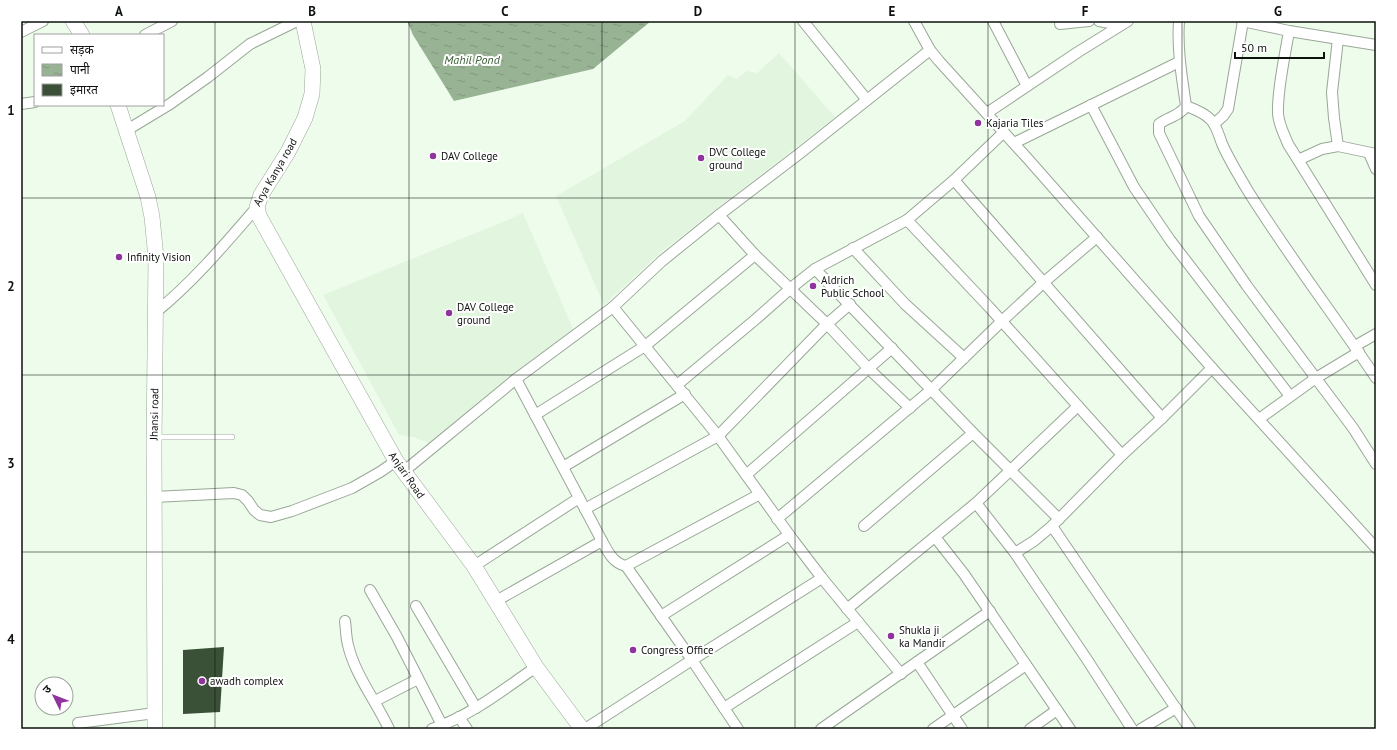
<svg xmlns="http://www.w3.org/2000/svg" width="1397" height="750" font-family="'PT Sans','Noto Sans Devanagari',sans-serif">
<defs>
<pattern id="water-ripples" width="26" height="14" patternUnits="userSpaceOnUse"><rect width="26" height="14" fill="#98b294"/><path d="M2 4q2-2 4 0t4 0M15 11q2-2 4 0t4 0" fill="none" stroke="#82987e"/></pattern>
</defs>
<rect width="100%" height="100%" fill="#eefcec"/>
<g fill="#e2f6df">
<path d="M779,53l56,64 -174,135 -57,53 -48,-109 129,-75 43,-46 9,4 10,-8 10,2z"/>
<path d="M523,213l51,118 -145,112 -16,-6 -14,-2 -76,-140 192,-78z"/>
</g>
<path fill="url(#water-ripples)" d="M407,21h244l-58,48 -139,32 -41,-66z"/>
<path fill="#3a5037" d="M224,647l-4,65 -37,2v-64z"/>
<g fill="none" stroke-linecap="round" stroke-linejoin="round">
<defs>
<path id="lane" d="M155,437h77"/>
<g id="street">
<path d="M803,21l64,79"/>
<path d="M914,21l16,29 9,11 89,98 184,209 164,180"/>
<path d="M993,21l34,65"/>
<path d="M1099,21l21,4"/>
<path d="M1179,21c-2,29 3,57 7,85 -6,10 -18,11 -27,18v9l40,83 48,70 106,142 23,36"/>
<path d="M1242,21l47,10 87,14"/>
<path d="M1060,24l29,-3"/>
<path d="M1289,31c-4,25 -12,58 -11,83 1,11 6,20 10,30l88,141"/>
<path d="M21,32l22,-11"/>
<path d="M145,35l27,-14"/>
<path d="M1338,39l-6,53 2,26 4,28"/>
<path d="M21,104l14,-2"/>
<path d="M1091,105l43,82 36,53 120,156"/>
<path d="M1186,106c8,3 17,6 24,13 7,6 9,18 13,27 7,15 16,30 25,45 40,64 86,124 128,187"/>
<path d="M987,113l91,-61 50,-31"/>
<path d="M1214,124l9,-8 5,-7 15,-88"/>
<path d="M127,130l43,-26 38,-27 42,-33 47,-23"/>
<path d="M1014,143l165,-81"/>
<path d="M1369,153l7,16"/>
<path d="M1298,160l24,-11 16,-3 38,8"/>
<path d="M954,180l208,238"/>
<path d="M719,215l36,40 72,69 42,45 41,39"/>
<path d="M907,220l82,87 133,148"/>
<path d="M853,248l52,56 59,54"/>
<path d="M815,269l158,164 86,86"/>
<path d="M613,307l105,129 75,104 29,38 79,96"/>
<path d="M156,312c38,-31 69,-68 101,-105"/>
<path d="M1355,346l21,-12"/>
<path d="M516,379l86,162c6,11 11,22 24,25l134,-72"/>
<path d="M677,385l79,-66 35,-31 24,-19 92,-49 47,-40 50,-48"/>
<path d="M535,415l110,-69 110,-91"/>
<path d="M1259,419l57,-41 43,-26"/>
<path d="M563,467l122,-73"/>
<path d="M403,472l113,-93 97,-72 49,-46 57,-46 80,-61 131,-104"/>
<path d="M746,475l146,-127"/>
<path d="M154,497l80,-4 8,2 6,6 6,9 6,5 11,2 21,-6 60,-23 28,-16 16,-11"/>
<path d="M976,503l39,50 71,105 46,71"/>
<path d="M585,509l133,-73 109,-112 23,-20"/>
<path d="M777,519l155,-130 70,-68 41,-38 54,-46"/>
<path d="M864,526l109,-93"/>
<path d="M1052,526l138,203"/>
<path d="M935,537l29,37 106,155"/>
<path d="M1015,553l19,-12 18,-15 70,-71 40,-37 50,-50"/>
<path d="M474,566l105,-68"/>
<path d="M626,566l66,94 46,69"/>
<path d="M370,590l27,47 47,92"/>
<path d="M496,601l106,-60"/>
<path d="M416,606l60,102"/>
<path d="M847,609l129,-106 102,-97"/>
<path d="M661,616l128,-81"/>
<path d="M345,621c1,8 1,17 3,24 7,30 28,56 41,84"/>
<path d="M917,662l45,67"/>
<path d="M375,701l43,-22"/>
<path d="M724,708l134,-86"/>
<path d="M459,717l8,12"/>
<path d="M78,723l77,-10"/>
<path d="M432,729c38,-13 71,-39 104,-62"/>
<path d="M585,729l107,-69 130,-82"/>
<path d="M821,729l169,-118"/>
<path d="M933,729l93,-64"/>
<path d="M1030,729l27,-19"/>
<path d="M1141,729l35,-21"/>
</g>
<g id="secondary">
<path d="M73,21l9,14"/>
<path d="M303,21l10,48 -1,25 -7,24 -17,34 -27,43 -4,12 2,9 137,245 78,105 62,101 46,62"/>
<path d="M118,105l30,92 4,20 4,41 -2,187 1,284"/>
</g>
</defs>
<use href="#lane" stroke="#9aa798" stroke-width="6"/>
<use href="#street" stroke="#9aa798" stroke-width="12"/>
<use href="#secondary" stroke="#9aa798" stroke-width="16"/>
<use href="#lane" stroke="#fff" stroke-width="5"/>
<use href="#street" stroke="#fff" stroke-width="10"/>
<use href="#secondary" stroke="#fff" stroke-width="15"/>
</g>
<path fill="none" stroke="#0d120d" stroke-width="1" stroke-opacity="0.55" d="M215,21v708M409,21v708M602,21v708M795,21v708M988,21v708M1182,21v708M21,198h1355M21,375h1355M21,552h1355"/>
<g fill="#8f339d" stroke="#fff" stroke-width="1.5">
<circle cx="978" cy="123" r="4"/>
<circle cx="433" cy="156" r="4"/>
<circle cx="701" cy="158" r="4"/>
<circle cx="119" cy="257" r="4"/>
<circle cx="813" cy="286" r="4"/>
<circle cx="449" cy="313" r="4"/>
<circle cx="891" cy="636" r="4"/>
<circle cx="633" cy="650" r="4"/>
<circle cx="202" cy="681" r="4"/>
</g>
<g text-anchor="middle" dominant-baseline="central" stroke-width="4" stroke-linejoin="round" paint-order="stroke">
<g font-size="11" fill="#0d120d" stroke="#fff" text-anchor="start">
<text x="986" y="123">Kajaria Tiles</text>
<text x="709" y="152">DVC College<tspan x="709" dy="13">ground</tspan></text>
<text x="441" y="156">DAV College</text>
<text x="127" y="257">Infinity Vision</text>
<text x="821" y="280">Aldrich<tspan x="821" dy="13">Public School</tspan></text>
<text x="457" y="307">DAV College<tspan x="457" dy="13">ground</tspan></text>
<text x="899" y="630">Shukla ji<tspan x="899" dy="13">ka Mandir</tspan></text>
<text x="641" y="650">Congress Office</text>
<text x="210" y="681">awadh complex</text>
</g>
<g font-size="11" fill="#0d120d" stroke="#fff">
<text transform="translate(275 172) rotate(-60)">Arya Kanya road</text>
<text transform="translate(154 414) rotate(-89)">Jhansi road</text>
<text transform="translate(407 475) rotate(55)">Anjari Road</text>
</g>
<g font-size="12" font-style="italic" fill="#3a6036" stroke="#fff">
<text x="472" y="59">Mahil Pond</text>
</g>
</g>
<rect width="1397" height="750" fill="none" stroke="#ffffff" stroke-width="44"/>
<rect x="34" y="34" width="130" height="72" fill="#ffffff" stroke="#9ea09e"/>
<rect x="42" y="47" width="20" height="6" fill="#ffffff" stroke="#9ea09e"/>
<text x="70" y="54" font-size="12" fill="#0d120d">सड़क</text>
<rect x="42" y="64" width="20" height="12" fill="url(#water-ripples)" stroke="#9ea09e"/>
<text x="70" y="74" font-size="12" fill="#0d120d">पानी</text>
<rect x="42" y="84" width="20" height="12" fill="#3a5037" stroke="#9ea09e"/>
<text x="70" y="94" font-size="12" fill="#0d120d">इमारत</text>
<g transform="translate(54 696) rotate(313)"><circle r="19" fill="#ffffff" stroke="#9ea09e"/>
<path d="M0-3L7 15L0 10L-7 15Z" fill="#8f339d"/>
<text y="-6" font-size="11" font-weight="bold" text-anchor="middle" fill="#0d120d">उ</text>
</g>
<path d="M1235 52v6h89v-6" fill="none" stroke="#0d120d" stroke-width="2"/>
<text x="1241" y="52" font-size="12" fill="#0d120d" stroke="#ffffff" stroke-width="3" paint-order="stroke">50 m</text>
<rect x="22" y="22" width="1353" height="706" fill="none" stroke="#0d120d" stroke-width="1.5"/>
<g font-size="13" text-anchor="middle" font-weight="bold" fill="#0d120d">
<text x="119" y="16">A</text>
<text x="312" y="16">B</text>
<text x="505" y="16">C</text>
<text x="698" y="16">D</text>
<text x="892" y="16">E</text>
<text x="1085" y="16">F</text>
<text x="1278" y="16">G</text>
<text x="11" y="115">1</text>
<text x="11" y="291">2</text>
<text x="11" y="468">3</text>
<text x="11" y="644">4</text>
</g>
</svg>
